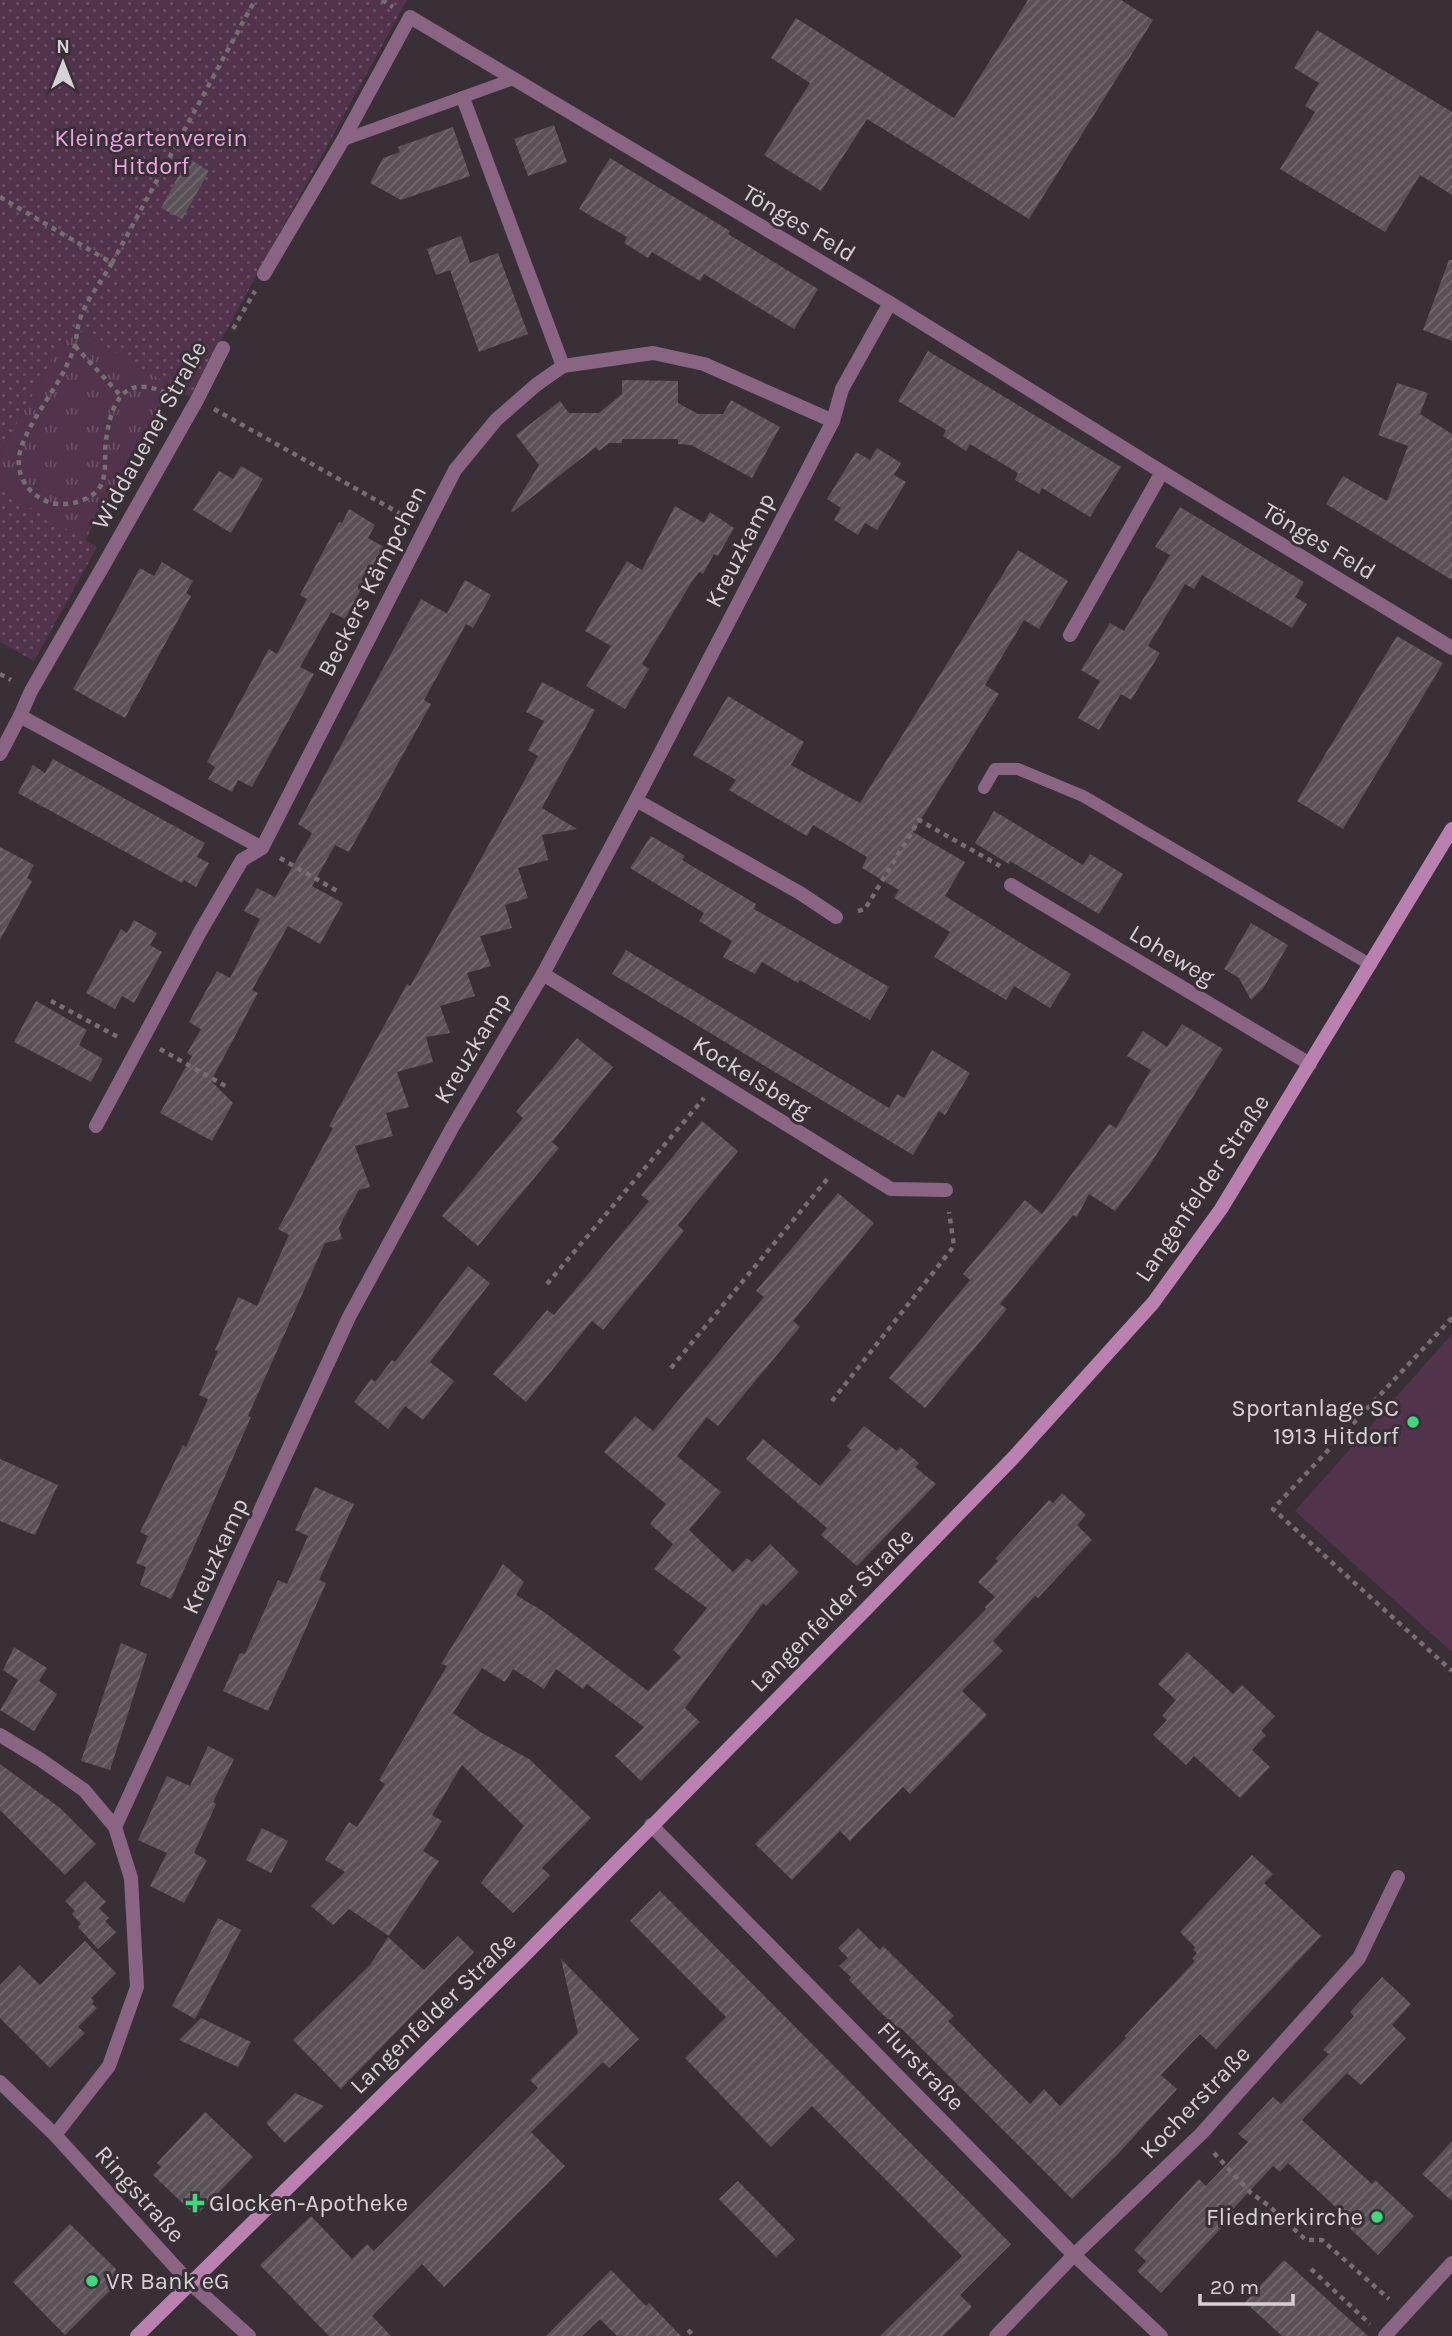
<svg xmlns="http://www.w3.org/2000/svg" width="1452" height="2336" font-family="Karla,sans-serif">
<defs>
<pattern id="grass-dots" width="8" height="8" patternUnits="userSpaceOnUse" patternTransform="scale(1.75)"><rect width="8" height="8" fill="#51334c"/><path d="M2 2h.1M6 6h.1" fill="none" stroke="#695065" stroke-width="1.8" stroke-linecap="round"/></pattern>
<pattern id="park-tufts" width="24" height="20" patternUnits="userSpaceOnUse" patternTransform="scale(1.75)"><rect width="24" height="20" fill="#51334c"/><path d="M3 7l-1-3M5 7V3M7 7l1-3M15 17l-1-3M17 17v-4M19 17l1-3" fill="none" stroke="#695065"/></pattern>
<pattern id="building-hatch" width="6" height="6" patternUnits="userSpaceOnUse" patternTransform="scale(1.75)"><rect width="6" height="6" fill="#5a5258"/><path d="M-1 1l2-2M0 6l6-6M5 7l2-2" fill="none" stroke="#716a6f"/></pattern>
</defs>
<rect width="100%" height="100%" fill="#383036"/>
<g fill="url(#grass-dots)">
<path d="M0,0h407l-217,397 -119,-71 -71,128z"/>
<path d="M0,489l97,58 -63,114 -34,-19z"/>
</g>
<path fill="url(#park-tufts)" d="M71,326l101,60 -87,154 -85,-51v-35z"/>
<path fill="#51334c" d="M1452,1334v318l-157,-141z"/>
<g fill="url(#building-hatch)">
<path d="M1028,0h93l32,20 -124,199 -162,-100 -46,72 -57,-36 46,-72 -39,-25 25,-40 158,100z"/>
<path d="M1317,30l135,82v83l-32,-20 -35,57 -105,-63 35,-57 -10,-6 14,-23 -25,-15z"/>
<path d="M554,125l13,37 -39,14 -14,-37z"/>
<path d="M453,127l17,49 -69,24 -31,-17 13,-25 17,-6 -2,-5z"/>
<path d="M188,158l21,13 -27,48 -21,-11z"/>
<path d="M610,158l120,73 -2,3 90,55 -24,40 -90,-55 -4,7 -48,-29 -4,6 -24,-15 3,-6 -48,-28z"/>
<path d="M461,236l9,27 28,-10 30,81 -49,18 -29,-82 12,-4 -26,9 -9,-26z"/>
<path d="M1449,260h3v81l-29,-11z"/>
<path d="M928,351l193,116 -31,50 -48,-29 -3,6 -24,-14 3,-7 -48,-29 -4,7 -23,-15 3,-6 -48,-29z"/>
<path d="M622,380l56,1v22l20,11h25l8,-14 49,27 -28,51 -61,-33 -13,-1v-5h-56v4h-13l-10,8 -3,-4 -83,65 -2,-1 28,-46 -23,-30 44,-34 9,12h30l23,-19z"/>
<path d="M1397,383l31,10 -8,21 32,20v146l-126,-76 17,-28 44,25 21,-55 -30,-11z"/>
<path d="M877,448l24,15 -7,12 12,7 -29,48 -12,-7 -7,12 -24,-15 7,-12 -14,-9 29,-47 14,8z"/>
<path d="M241,466l22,13 -32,54 -38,-23 26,-39 14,8z"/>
<path d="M675,506l29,17 6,-11 24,16 -16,28 -4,-2 -11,20 -4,-2 -8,11 -49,81 7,5 -24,40 -39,-23 25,-40 -26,-15 42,-70 15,9z"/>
<path d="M1180,507l124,75 -9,15 12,7 -15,24 -90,-53 -8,14 -9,-5 -37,62 12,7 -29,47 -10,-6 -22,36 -21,-12 22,-37 -19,-11 29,-47 14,8 46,-76 -15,-8z"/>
<path d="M349,509l26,16 -7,13 16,9 -39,72 -14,-7 -31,55 14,7 -62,113 -14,-7 -6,12 -24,-13 7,-12 -8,-5 62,-113 8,5 30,-55 -7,-4 39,-73 3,1z"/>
<path d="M1018,550l50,31 -29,48 -15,-9 -39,65 14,9 -86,138 52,30 -20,34 126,78 -21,34 -36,-22 -8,14 -72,-43 16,-25 -56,-34 5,-8 -37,-22 5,-11 -54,-32 -6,11 -78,-46 7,-10 -43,-25 35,-59 76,46 -13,23 69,38z"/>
<path d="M162,562l31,19 -7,12 5,3 -66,122 -52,-29 67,-121 14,8z"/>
<path d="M465,580l26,15 -18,33 -7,-4 -42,76 7,4 -82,148 -14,-7 -23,41 31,17 -23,41 -32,-18 -36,64 6,3 -47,88 22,22 -21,38 -52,-28 32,-57 -5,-3 14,-24 -12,-7 28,-51 13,7 30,-59 -16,-8 13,-23 18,9 37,-64 -14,-9 123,-225 34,19 -8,-5z"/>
<path d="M1397,636l46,27 -100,166 -46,-28z"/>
<path d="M542,682l53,28 -53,98 35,21 -35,6 6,25 -30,8 10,30 -23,7 7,23 -32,8 11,30 -24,7 8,23 -35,10 10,27 -24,4 7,25 -36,10 12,35 -23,6 7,23 -38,10 15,41 -11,3 -16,29 -4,9 3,11 -17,4 -77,173 3,1 -80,182 -31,-14 6,-18 -10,-4 12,-27 -8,-4 43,-87 3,2 22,-48 -9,-4 19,-44 -3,-1 23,-53 19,9 32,-71 -11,-6 55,-101 -4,-2 78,-142 3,2 7,-12 121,-218 -10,-6 16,-29 -18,-9z"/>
<path d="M53,759l152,84 -8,14 12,6 -13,24 -12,-7 -2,3 -164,-90 15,-28 12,8z"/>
<path d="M994,811l89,54 7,-11 33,20 -24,40 -89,-53 -1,3 -34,-21z"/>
<path d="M651,836l34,20 -3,4 74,44 -2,5 135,78 -19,33 -70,-40 -2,3 -36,-21 -7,12 -32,-17 9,-16 -33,-20 5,-8 -74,-45z"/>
<path d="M0,847l34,18 -7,13 5,3 -32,59z"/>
<path d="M134,920l23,13 -7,12 12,7 -28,51 -12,-7 -7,13 -29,-16 35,-64 6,4z"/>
<path d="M1251,923l37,22 -24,42 -13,13 -12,-22 -15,-9z"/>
<path d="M626,950l263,158 8,-14 7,4 28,-48 38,23 -25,42 -6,-4 -26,44 -301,-181z"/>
<path d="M36,1001l51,29 -8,15 24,14 -12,23 -77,-40z"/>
<path d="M1182,1024l41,25 -77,122 -31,40 -26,-17 -12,23 -4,-2 -73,89 7,5 -82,99 -36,-30 81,-98 -7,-6 62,-74 17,14 67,-90 7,4 35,-58 -24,-14 16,-25 24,16z"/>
<path d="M577,1038l36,29 -61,75 7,6 -81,98 -36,-30 81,-98 -7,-6z"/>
<path d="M702,1121l36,30 -60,74 6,6 -81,99 -11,-9 -66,81 -33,-28 54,-64 7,5 95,-114 -8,-6z"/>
<path d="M838,1193l36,30 -81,98 7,6 -82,99 -11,-9 -30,39 44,36 -32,38 44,42 14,-14 5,4 18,-18 29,28 -33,34 -3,-3 -78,105 15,14 -59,59 -26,-25 29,-29 -57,-43 -4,5 -27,-20 -12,20 -31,-20 -8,13 -23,-14 -29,45 29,20 47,26 62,59 -49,50 8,7 -37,38 -32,-30 43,-57 -62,-61 -30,50 10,6 -19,30 16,10 -50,75 -40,-27 -16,16 -22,-19 34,-34 -20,-12 24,-38 8,5 28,-43 -6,-4 68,-114 -6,-2 62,-100 21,18 -8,13 28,17 104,79 33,-34 -8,-7 34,-42 -53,-39 19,-25 -23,-20 16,-20 -62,-52 31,-36 18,15 111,-134 -8,-6z"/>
<path d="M468,1266l22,17 -60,79 24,19 -31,39 -18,-14 -17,23 -34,-27 17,-23 4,3 17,-22 3,2z"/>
<path d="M864,1426l33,25 3,-4 19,16 -4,4 21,17 -79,82 -36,-31 6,-7 -81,-69 17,-20 57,47 31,-36 -4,-4z"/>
<path d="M0,1459l58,26 -23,50 -35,-14z"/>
<path d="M315,1487l39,17 -35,76 7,3 -43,97h-1l-14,31 -45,-20 17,-38 5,1 33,-74 9,4 21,-48 -13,-6z"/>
<path d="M1062,1493l24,22 -9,10 15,15 -54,58 -3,-2 -42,45 10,10 -41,40 25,24 -77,79 -7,-7 -53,54 -10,-10 -48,49 -37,-36 231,-235 -1,-2 10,-10 -17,-15 20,-21 -3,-2 54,-59 4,3z"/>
<path d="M121,1643l26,11 -37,116 -29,-9z"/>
<path d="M14,1647l33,21 -8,13 18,13 -23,37 -34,-21 18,-30 -15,-10z"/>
<path d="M1187,1652l46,42 9,-9 33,31 -14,15 5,4 -14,15 18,17 -30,31 -46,-42 -8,9 -33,-30 14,-15 -5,-4 14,-16 -18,-16z"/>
<path d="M208,1746l26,13 -21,43 3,2 -22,49 13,7 -23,43 -34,-17 17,-33 -29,-13 29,-64 23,10z"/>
<path d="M0,1764l60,44 36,36 -31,31 -65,-65z"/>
<path d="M262,1828l26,13 -17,32 -25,-13z"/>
<path d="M1252,1855l21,19 -9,9 57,53 -105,113 -16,-15 -39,41 16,14 -59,65 -46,45 -171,-171 -2,2 -21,-20 -29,-30 2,-3 -12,-11 9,-8 -10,-10 20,-20 22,22 3,-4 71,70 -6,5 82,83 14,-15 16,17 66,-68 -1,-2 70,-75 -3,-2 5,-6 -4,-3 2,-3 -15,-15z"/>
<path d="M85,1881l21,21 -7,6 10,10 -4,3 11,11 -18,17 -20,-22 3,-3 -9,-10 3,-3 -10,-10z"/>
<path d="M660,1891l351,353 -51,51 12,12 -29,29h-63l82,-80 -150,-150 -41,41 -86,-89 41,-41 -96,-96z"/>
<path d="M218,1918l23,12 -46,89 -23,-13z"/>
<path d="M458,1936l16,16 -133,137 -48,-49 77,-75 18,-28 36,33z"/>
<path d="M85,1941l31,32 -25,25 3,3 -2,3 5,4 -19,19 7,6 -35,35 -50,-50v-33l20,-20 20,20z"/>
<path d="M561,1959l78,80 -30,29 -6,-6 -72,70 34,34 -121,121 -22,-23 -50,52 19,20h-62l-69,-71 51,-49 41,43 15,-15 7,7 164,-163 -8,-8 48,-47z"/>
<path d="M1382,1977l29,27 -19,21 14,13 -45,47 -14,-12 -45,47 70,64 3,-4 39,36 -36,39 -39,-37 4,-4 -55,-51 -8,9 -7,-6 -41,44 3,3 -74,80 -24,-22 9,-10 -12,-11 65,-71 7,7 42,-44 -10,-8 35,-37 8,7 48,-50 -6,-4 31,-34 -4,-4z"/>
<path d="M201,2018l50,24 -13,25 -59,-27z"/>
<path d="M295,2093l29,13 -39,37 -19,-20z"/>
<path d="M205,2112l48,45 -57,59 -43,-41 8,-8 -4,-4z"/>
<path d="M1452,2141v60l-30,-27z"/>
<path d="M738,2181l57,58 -19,18 -57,-58z"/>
<path d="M70,2224l46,45v16l-51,50 -52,-53z"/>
<path d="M1284,2260l34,31 50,45h-86l-37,-34z"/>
<path d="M611,2270l35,36 3,-3 32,33h-64l-17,-17 -18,17h-36z"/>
</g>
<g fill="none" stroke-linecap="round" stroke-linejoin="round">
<g stroke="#756e73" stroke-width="4.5" stroke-dasharray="5 5" stroke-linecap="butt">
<path d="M382,0l11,7"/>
<path d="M0,197l112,66 143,-263"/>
<path d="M112,263c-10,17 -26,38 -32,56 -3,8 -3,17 -5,26 -2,8 -7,17 -10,24 -12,25 -45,65 -46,90 -2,21 13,38 32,44 18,4 44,-3 51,-20 5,-14 2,-29 4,-43 6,-45 23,-69 69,-42"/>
<path d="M233,329l22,-38"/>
<path d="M75,346l45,49"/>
<path d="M214,409l194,109"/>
<path d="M0,674l11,6"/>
<path d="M280,858l57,33"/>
<path d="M858,911l7,-2 54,-89 81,46"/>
<path d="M51,1001l67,36"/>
<path d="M160,1049l69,39"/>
<path d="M547,1284l157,-186"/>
<path d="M1452,1318l-179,191 179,162"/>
<path d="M671,1368l158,-191"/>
<path d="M832,1401l122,-155 -5,-34"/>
<path d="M1214,2153l37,40 17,12 38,35h16l67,59"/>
<path d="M1311,2269l59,55"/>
<path d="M688,2330l6,6"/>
</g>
<g stroke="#8a6583" stroke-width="12">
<path d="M343,140l170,-61"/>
<path d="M984,788l11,-19h23l65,27 288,169"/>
</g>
<g stroke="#8a6583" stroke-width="14">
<path d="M463,98l100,268"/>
<path d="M264,274l79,-134 67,-123 480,286 272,169 290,176"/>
<path d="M1070,635l92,-163"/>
<path d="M20,716l242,132 193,-378 41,-50 40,-35 27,-19 90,-13 51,11 129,57"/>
<path d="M0,754l20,-38 11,-25 75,-130 91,-161 26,-52"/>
<path d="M636,800l164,93 36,24"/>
<path d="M1011,885l299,179"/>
<path d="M543,974l348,215 55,1"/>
<path d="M96,1126l104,-194 42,-72 20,-12"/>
<path d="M0,1735l41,25 43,30 31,37 16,51 6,109 -28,79 -54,69"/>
<path d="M651,1825l423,430 87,81"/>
<path d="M115,1827l234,-510 103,-189 91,-154 93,-174 197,-379 9,-32 48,-86"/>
<path d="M0,2082l55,53 135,148 59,53"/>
<path d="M996,2336l78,-81 127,-121 158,-176 39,-81"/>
<path d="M1385,2336l67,-73"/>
</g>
<path stroke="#ba80b0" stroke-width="14" d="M137,2336l385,-378 349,-354 143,-147 139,-154 68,-94 231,-380"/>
</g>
<g fill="#40d77d" stroke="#383036" stroke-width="2.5">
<circle cx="1413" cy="1422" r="7"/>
<path d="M191.5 2192.5h7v7h7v7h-7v7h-7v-7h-7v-7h7z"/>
<circle cx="1377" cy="2217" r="7"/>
<circle cx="92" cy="2281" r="7"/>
</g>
<g text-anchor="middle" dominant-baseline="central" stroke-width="6" stroke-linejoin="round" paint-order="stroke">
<g font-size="24" fill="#eaa3de" stroke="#383036">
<text x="151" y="138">Kleingartenverein<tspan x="151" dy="28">Hitdorf</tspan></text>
</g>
<g font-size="24" fill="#d6d1d5" stroke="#383036">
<text transform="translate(799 223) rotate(31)">Tönges Feld</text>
<text transform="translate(149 435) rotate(-61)">Widdauener Straße</text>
<text transform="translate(1319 541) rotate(31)">Tönges Feld</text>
<text transform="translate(740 550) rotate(-63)">Kreuzkamp</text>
<text transform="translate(372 581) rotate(-63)">Beckers Kämpchen</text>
<text transform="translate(1172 955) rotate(31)">Loheweg</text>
<text transform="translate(472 1048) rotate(-59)">Kreuzkamp</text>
<text transform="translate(752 1077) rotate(32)">Kockelsberg</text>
<text transform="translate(1202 1188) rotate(-56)">Langenfelder Straße</text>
<text transform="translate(215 1556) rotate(-65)">Kreuzkamp</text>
<text transform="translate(832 1610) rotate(-45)">Langenfelder Straße</text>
<text transform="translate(433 2013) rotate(-44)">Langenfelder Straße</text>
<text transform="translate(921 2066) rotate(46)">Flurstraße</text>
<text transform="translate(1195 2102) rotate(-46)">Kocherstraße</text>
<text transform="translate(140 2194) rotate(48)">Ringstraße</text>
</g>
<g font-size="24" fill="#d6d1d5" stroke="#383036" text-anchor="end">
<text x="1399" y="1408">Sportanlage SC<tspan x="1399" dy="28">1913 Hitdorf</tspan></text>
<text x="209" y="2203" text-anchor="start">Glocken-Apotheke</text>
<text x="1363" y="2217">Fliednerkirche</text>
<text x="106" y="2281" text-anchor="start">VR Bank eG</text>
</g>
</g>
<g transform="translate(63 63)" stroke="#383036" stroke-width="5" paint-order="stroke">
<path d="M0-5L12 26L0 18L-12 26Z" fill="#d6d1d5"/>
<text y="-10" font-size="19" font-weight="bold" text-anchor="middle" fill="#d6d1d5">N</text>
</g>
<path d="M1200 2294v10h93v-10" fill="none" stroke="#d6d1d5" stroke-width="3.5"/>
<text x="1210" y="2294" font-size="21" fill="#d6d1d5" stroke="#383036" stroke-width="5" paint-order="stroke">20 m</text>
</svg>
